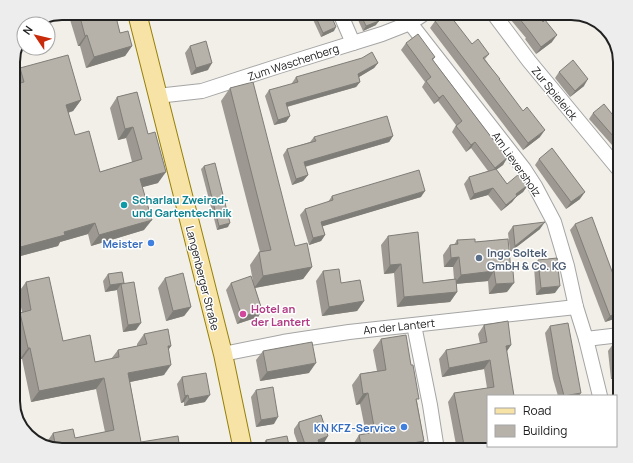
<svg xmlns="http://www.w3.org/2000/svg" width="633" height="463" font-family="Manrope,sans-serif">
<rect width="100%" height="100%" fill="#f1efe8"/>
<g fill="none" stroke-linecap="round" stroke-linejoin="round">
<defs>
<g id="minor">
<path d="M340,13l13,30"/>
<path d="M493,13l36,48 91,110"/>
<path d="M410,23l114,146 11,17 19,36 13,44 9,41 10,32 14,57"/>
<path d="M157,96l45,-5 77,-25 103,-32 28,-11 15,-10"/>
<path d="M414,325l16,80 7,45"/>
<path d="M586,339l34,-4"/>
<path d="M223,354l60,-12 66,-10 227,-25"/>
</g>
<path id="major" d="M137,13l86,341 20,96"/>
</defs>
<use href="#minor" stroke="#a5a5a5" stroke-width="16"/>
<use href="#major" stroke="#978007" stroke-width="20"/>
<use href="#minor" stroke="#fff" stroke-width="14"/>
<use href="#major" stroke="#f8e3a6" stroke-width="18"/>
</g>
<g fill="#9d9992">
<path d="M68,13h47l5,20 12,13 -7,10 -39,12 -6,-22h-2z"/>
<path d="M310,13h20l4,18 -13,6z"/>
<path d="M355,13h21v12l-13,6z"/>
<path d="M505,13h31l16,29 -16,12 -11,-15 1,-1z"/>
<path d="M435,21l54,33 -4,5 55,78 -17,13 -93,-122z"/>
<path d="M406,43l29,14 -2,3 74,98 -4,7 -7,5 11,14 21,1 -5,7 -7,5 -4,5 -11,9 -13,-16 -18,5 -6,-16 5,-7 19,-6 -17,-23 -5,4 -14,-20 4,-7 -18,-24 -4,3 -12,-17 3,-5 -24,-32z"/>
<path d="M190,46l18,24 -17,5 -6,-22z"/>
<path d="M378,63l-4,5 -15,9 1,5 -4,5 -69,20 3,9 -4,6 -12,3 -9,-29 4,-6 24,-6 -1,-1 4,-6z"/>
<path d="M20,68l61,32 -8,11 -5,2 7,22 25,37 32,-10 -6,-24 -8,2 -8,-32 7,-11 20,-5 21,91 -16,4 2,43 -53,16 -3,-12 -28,8 -2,4 -45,12v-173l1,-1 -1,-6z"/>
<path d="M559,72l25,14 -14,11 -15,-19z"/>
<path d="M230,88l65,158 17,21 -9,12 -48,9 7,22 -4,7 -21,7 -11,-34 5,-7 22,-1 -3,-17 9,-13h1l-39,-151z"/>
<path d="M593,113l27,11v30l-31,-35z"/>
<path d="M393,136l-4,6 -84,25 3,8 -5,6 -11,4 -9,-30 4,-6 23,-7 4,-5z"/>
<path d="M539,159l41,40 -14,10 -31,-44z"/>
<path d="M204,166l24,61 -11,3 -16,-61z"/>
<path d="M332,196l89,1 -99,29 3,9 -4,6 -12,4 -9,-30 5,-6 23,-7z"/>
<path d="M575,224l45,93 -15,5 -35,-92z"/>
<path d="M513,226l27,3 -30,23 -2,-19z"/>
<path d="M388,236l35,47 31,-4 -1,-12h-9l-1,-12 7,-10h4l3,-5 18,2 33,-3 -1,53 -18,2 -1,-13 -32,3 1,8 -7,10 -53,5 -3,-34 -10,1 -3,-29z"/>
<path d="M538,260l17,33 -19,2 -2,-28z"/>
<path d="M323,271l18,12 23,18 -7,10 -35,5 -6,-35z"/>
<path d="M108,274l16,10 12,46 -13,2 -6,-41v-1l-12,2 -2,-11z"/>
<path d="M165,278l26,29 -7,9 -18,5 -8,-33z"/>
<path d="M26,282l37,59 32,21 16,-3 7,-9 19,-4v-2l7,-10 27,12 -3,4 -4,25 -34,7 11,60 39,8h-118l-16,-6v-1l7,-10 22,5 30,-6 -9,-43 -65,13 -9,-43h-2l-7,-33v-3l7,-10 2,-1 -4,-19z"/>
<path d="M484,325l27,20 -5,7 -10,98h-39l-9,-48 6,-9 33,-5 -3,-19 -42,8 -3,-18 7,-9 34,-6 -2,-10z"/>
<path d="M550,326l29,70h-21l-5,-17 -8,-46z"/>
<path d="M381,339l36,62 7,40 -6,9h-66v-4l7,-11 7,-1 -6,-30 -4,1 -4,-20 8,-11 17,-3 -4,-21z"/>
<path d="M620,343v35l-9,1 -3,-28 5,-7z"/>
<path d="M263,351l46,22 -49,8 -4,-21z"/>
<path d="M182,377l23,25 -21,4v-4l-3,1 -4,-19z"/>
<path d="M256,390l18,34 -18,3 -5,-30z"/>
<path d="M299,422l25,21 -5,1 2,6h-21l-6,-17v-4z"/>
<path d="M266,440l24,10h-30v-2z"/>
<path d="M571,446h17l-16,4z"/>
</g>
<g fill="#7f7d77">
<path d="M379,21l-3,4 -13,6 3,-5z"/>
<path d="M336,27l-2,4 -13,6 2,-4z"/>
<path d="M87,35l-7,11h-2l7,-10z"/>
<path d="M557,35l-5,7 -16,12 5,-7z"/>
<path d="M132,46l-7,10 -39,12 8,-11z"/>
<path d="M212,63l-4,7 -17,5 5,-7z"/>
<path d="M378,63l-4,5 -20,12 4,-6z"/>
<path d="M588,79l-4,7 -14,11 5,-6z"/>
<path d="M360,82l-4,5 -74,21 4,-5z"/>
<path d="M443,95l-5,6 -4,3 5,-6z"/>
<path d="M81,100l-8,11 -14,4 7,-10z"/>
<path d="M290,116l-4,6 -12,3 4,-5z"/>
<path d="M133,127l-7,11 -8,2 7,-11z"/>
<path d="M545,130l-5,7 -17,13 5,-7z"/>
<path d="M393,136l-4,6 -89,26 4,-6z"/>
<path d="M475,142l-4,6 -5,4 5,-7z"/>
<path d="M507,158l-4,7 -13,9 5,-6z"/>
<path d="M166,172l-8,11 -26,7 8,-11z"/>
<path d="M308,175l-5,6 -11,4 4,-6z"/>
<path d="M528,185l-5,7 -7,5 -4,5 -11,9 5,-6 10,-11z"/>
<path d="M493,188l-5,7 -18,5 4,-6z"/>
<path d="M425,191l-4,6 -104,31 4,-6z"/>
<path d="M585,192l-5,7 -14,10 5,-7z"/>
<path d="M152,220l-8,10 -53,16 8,-11z"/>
<path d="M545,222l-5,7 -30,23 5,-6z"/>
<path d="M95,223l-7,11 -28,8 -2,4 -45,12v-9l51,-17z"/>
<path d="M230,223l-2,4 -11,3 2,-4z"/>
<path d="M325,235l-4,6 -12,4 4,-7z"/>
<path d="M459,257l-6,10h-9l7,-9z"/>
<path d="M401,264l-7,9 -10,1 6,-9z"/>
<path d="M312,267l-9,12 -49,9 9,-12z"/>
<path d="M494,271l-6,10 -34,3 7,-9z"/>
<path d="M124,283l-2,3 -1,-2 -4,6 -12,2 5,-7z"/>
<path d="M514,283l-7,9 -18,2 7,-10z"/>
<path d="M560,286l-5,7 -19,2 5,-7z"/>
<path d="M457,292l-7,10 -53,5 7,-10z"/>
<path d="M364,301l-7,10 -35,5 7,-9z"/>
<path d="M191,307l-7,9 -18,5 7,-10z"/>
<path d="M262,310l-4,7 -21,7 5,-7z"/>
<path d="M620,312v5l-15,5 5,-6z"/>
<path d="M141,323l-5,7 -13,2 5,-7z"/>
<path d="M511,345l-6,9 1,-8z"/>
<path d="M168,346h3l-7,10z"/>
<path d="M28,348h2l-8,11h-2z"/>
<path d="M490,360l-6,9 -42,8 7,-9z"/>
<path d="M316,363l-7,10 -49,8 7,-9z"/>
<path d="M171,365l-7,10 -44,9 8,-11z"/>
<path d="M620,371v7l-9,1 4,-7z"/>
<path d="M104,378l-8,11 -65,13 8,-11z"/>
<path d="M368,393l-8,11 -4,1 7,-11z"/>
<path d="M581,393l-2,3h-12z"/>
<path d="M188,395l-4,7 -3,1 4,-7z"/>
<path d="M210,395l-5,7 -21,4 5,-7z"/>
<path d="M278,417l-4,7 -18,3 5,-7z"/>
<path d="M328,436l-4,7 -11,3 5,-6z"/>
<path d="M424,441l-6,9h-19l3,-5z"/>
<path d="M488,443v3h31l-23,4h-20l3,-5z"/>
</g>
<g fill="#b6b2aa" stroke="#7f7d77">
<path d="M79,13h36l5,20 8,-2 4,15 -38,11 -7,-22 -2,1z"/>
<path d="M314,13h16l6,14 -13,6z"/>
<path d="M360,13h16l3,8 -13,5z"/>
<path d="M445,13h3l24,31 6,-5 11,15 -6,4 17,21h-1l24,32 4,-4 18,23 -17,13 -93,-122z"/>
<path d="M515,13h21l7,9 2,-2 12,15 -16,12 -11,-15z"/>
<path d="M418,34l17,23 -3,2 75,99 -12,10 -20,-26 -4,3 -15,-19 6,-5 -19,-26 -4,3 -13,-17 5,-4 -25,-34z"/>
<path d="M206,41l6,22 -16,5 -6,-22z"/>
<path d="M372,52l6,11 -20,11 2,8 -74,21 4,13 -12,4 -9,-30 29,-8 -2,-5 66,-19z"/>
<path d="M68,55l13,45 -15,5 9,30 14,-4 11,41 42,-13 -9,-32 -8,2 -8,-32 20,-5 11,42 7,-2 11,40 -26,7 12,41 -53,15 -4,-12 -31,9 1,3 -52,14v-164l11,-3 -4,-14z"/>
<path d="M573,60l15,19 -13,12 -16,-19z"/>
<path d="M253,82l42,164 12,-3 5,24 -49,9 -4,-24 12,-2 -41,-162z"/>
<path d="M604,104l16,20v20l-27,-31z"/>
<path d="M387,116l6,20 -89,26 4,13 -12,4 -9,-30 29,-8 -2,-4z"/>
<path d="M552,148l33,44 -14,10 -32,-43z"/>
<path d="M215,163l15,60 -11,3 -15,-60z"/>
<path d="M496,169l11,15 12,-10 9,11 -12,9 1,2 -11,9 -13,-17 -19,6 -5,-17z"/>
<path d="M419,170l6,21 -104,31 4,13 -12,3 -8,-29 28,-9 -1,-4z"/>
<path d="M592,217l28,76v19l-10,4 -35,-92z"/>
<path d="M545,222l-30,24 -2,-20z"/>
<path d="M418,232l5,51 33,-4 1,13 -53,5 -3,-33 -11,1 -2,-29z"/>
<path d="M475,239v3l33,-3 3,32h2l1,12 -18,1 -2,-13 -33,4 -2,-18 -8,1 -1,-13 8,-1 -1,-4z"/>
<path d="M557,258l3,28 -19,2 -3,-28z"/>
<path d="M339,269l2,14 19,-3 4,21 -35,6 -6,-36z"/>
<path d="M122,272l2,11 -14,2 -2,-11z"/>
<path d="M183,273l8,34 -18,4 -8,-33z"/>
<path d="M251,276l11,34 -20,7 -11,-34z"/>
<path d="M49,277l14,64 27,-6 5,27 24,-5 -1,-7 29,-6 -3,-10 24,-5 3,17h-3l3,19 -43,8 13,69 37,-6 2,14h-118l-6,-2 -3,-15 20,-4 2,9 39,-8 -10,-52 -65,13 -9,-43h-2l-8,-35 11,-3 -5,-28z"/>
<path d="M134,282l7,41 -13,2 -7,-41z"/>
<path d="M508,321l3,24 -5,1 8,50h-26v47l-9,2 1,5h-15l-11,-57 40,-6 -4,-27 -41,8 -3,-18 41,-8 -3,-17z"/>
<path d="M568,323l13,70 -17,3 -6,-23 -8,-47z"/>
<path d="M406,335l5,30h2l6,34h-3l8,42 -22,4 1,5h-41l-3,-15 16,-3 -7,-39 -5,1 -3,-20 26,-4 -5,-31z"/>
<path d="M312,342l4,21 -49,9 -4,-21z"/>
<path d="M620,343v28l-5,1 -2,-28z"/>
<path d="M206,373l4,22 -21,4 -1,-4 -3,1 -3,-19z"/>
<path d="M273,387l5,30 -17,3 -5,-30z"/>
<path d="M321,415l7,21 -10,4 3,10h-14l-8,-23v-5z"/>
<path d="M287,436l3,14h-22l-2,-10z"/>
<path d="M580,446h8l-8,2z"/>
</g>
<circle fill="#0f9aa8" stroke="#fff" stroke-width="1.5" cx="124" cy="205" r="4"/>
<g fill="#3f7fe0" stroke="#fff" stroke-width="1.5">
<circle cx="151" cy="243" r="4"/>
<circle cx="404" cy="427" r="4"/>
</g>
<circle fill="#5c6f8a" stroke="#fff" stroke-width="1.5" cx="479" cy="258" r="4"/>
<circle fill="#d1479c" stroke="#fff" stroke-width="1.5" cx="243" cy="314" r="4"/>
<g text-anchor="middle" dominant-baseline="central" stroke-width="3" stroke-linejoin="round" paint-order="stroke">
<g font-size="11" fill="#212121" stroke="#fff">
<text transform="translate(293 62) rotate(-18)">Zum Waschenberg</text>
<text transform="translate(555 93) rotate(51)">Zur Spieleick</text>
<text transform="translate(517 164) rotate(55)">Am Lieversholz</text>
<text transform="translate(203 278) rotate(76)">Langenberger Straße</text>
<text transform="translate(399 326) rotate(-6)">An der Lantert</text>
</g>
<g font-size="11" font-weight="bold" fill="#0d838f" stroke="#fff" text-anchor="start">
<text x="132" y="199">Scharlau Zweirad-<tspan x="132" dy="13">und Gartentechnik</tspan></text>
</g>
<g font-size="11" font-weight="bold" fill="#366cbe" stroke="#fff" text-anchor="end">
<text x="143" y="243">Meister</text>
<text x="396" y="427">KN KFZ-Service</text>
</g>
<g font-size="11" font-weight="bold" fill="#4e5e75" stroke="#fff" text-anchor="start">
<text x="487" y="252">Ingo Soltek<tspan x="487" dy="13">GmbH &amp; Co. KG</tspan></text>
</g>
<g font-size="11" font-weight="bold" fill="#b23c85" stroke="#fff" text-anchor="start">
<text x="251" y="308">Hotel an<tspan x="251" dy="13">der Lantert</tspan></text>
</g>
</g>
<path d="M0 0H633V463H0ZM62 20H571A42 42 0 0 1 613 62V401A42 42 0 0 1 571 443H62A42 42 0 0 1 20 401V62A42 42 0 0 1 62 20Z" fill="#ededed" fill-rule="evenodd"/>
<path fill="none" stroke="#212121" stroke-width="2" d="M62 20H571A42 42 0 0 1 613 62V401A42 42 0 0 1 571 443H62A42 42 0 0 1 20 401V62A42 42 0 0 1 62 20Z"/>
<rect x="487" y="395" width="130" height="52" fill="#ffffff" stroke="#a6a6a6"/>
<rect x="495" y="408" width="20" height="6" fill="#f8e3a6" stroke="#a6a6a6"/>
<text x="523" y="415" font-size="12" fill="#212121">Road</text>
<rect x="495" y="425" width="20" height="12" fill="#b6b2aa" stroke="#a6a6a6"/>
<text x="523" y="435" font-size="12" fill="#212121">Building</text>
<g transform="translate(36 36) rotate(305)"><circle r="19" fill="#ffffff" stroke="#a6a6a6"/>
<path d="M0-3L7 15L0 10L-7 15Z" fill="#c92a09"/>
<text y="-6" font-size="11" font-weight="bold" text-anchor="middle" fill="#212121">N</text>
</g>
</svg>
